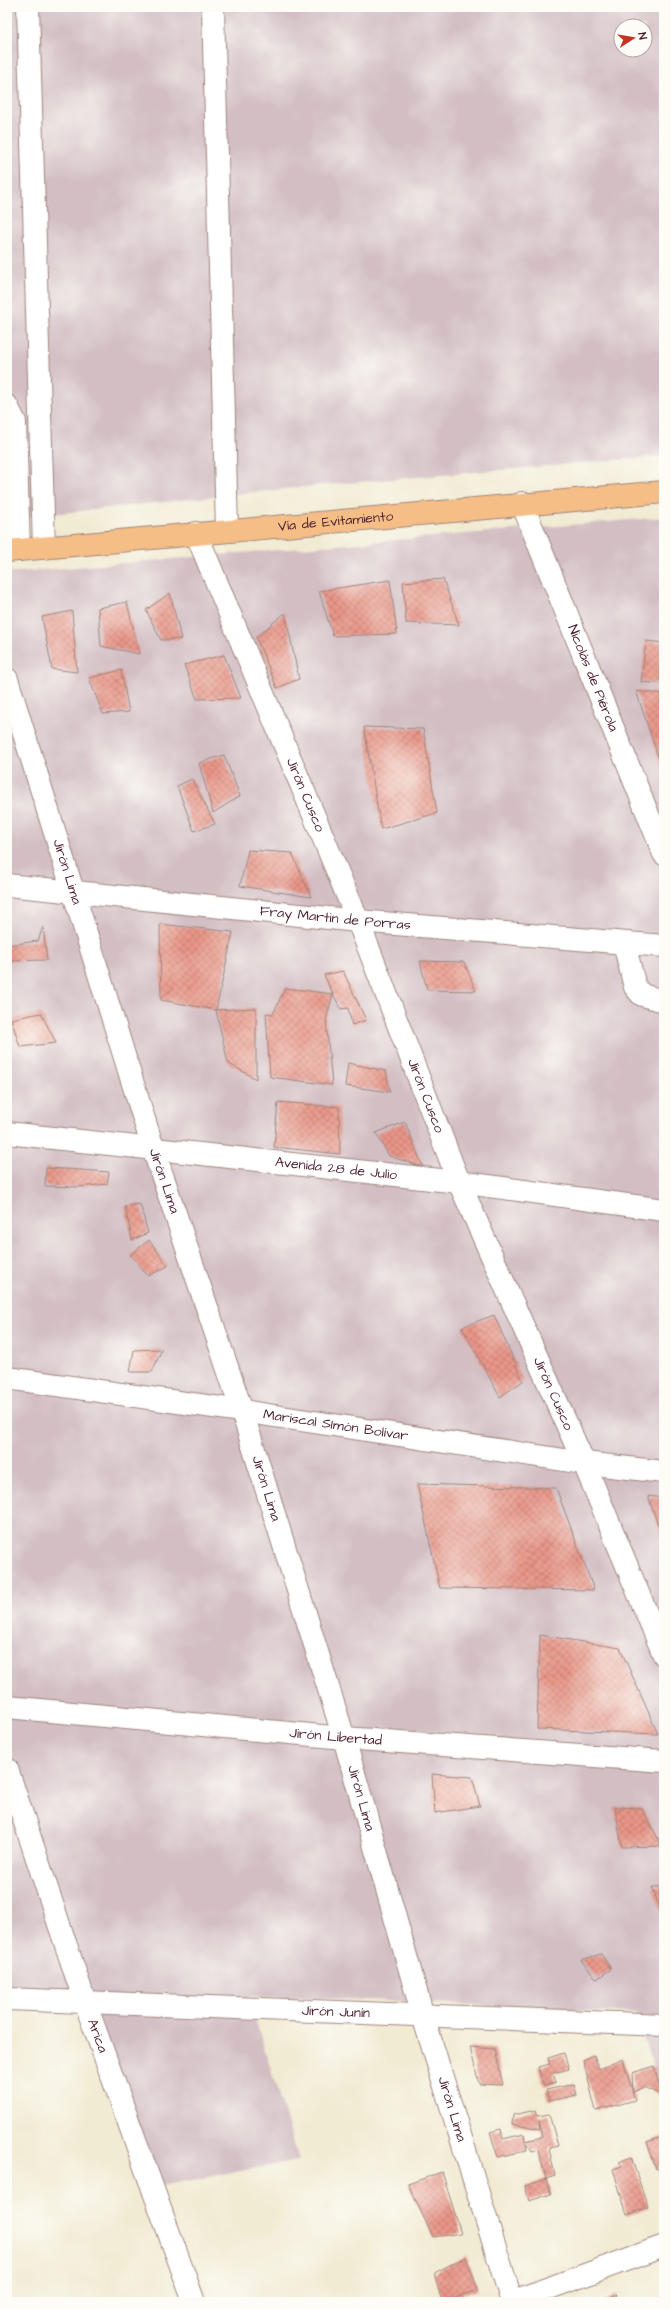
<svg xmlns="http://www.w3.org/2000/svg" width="671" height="2309" font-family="'Architects Daughter',sans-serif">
<defs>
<pattern id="building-cross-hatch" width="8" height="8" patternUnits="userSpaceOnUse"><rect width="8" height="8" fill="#e99688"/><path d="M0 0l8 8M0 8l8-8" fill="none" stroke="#bf7a6f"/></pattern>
</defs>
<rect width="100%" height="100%" fill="#fdfcf7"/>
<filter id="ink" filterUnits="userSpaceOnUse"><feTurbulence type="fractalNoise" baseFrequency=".025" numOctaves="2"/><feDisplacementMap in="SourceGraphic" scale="8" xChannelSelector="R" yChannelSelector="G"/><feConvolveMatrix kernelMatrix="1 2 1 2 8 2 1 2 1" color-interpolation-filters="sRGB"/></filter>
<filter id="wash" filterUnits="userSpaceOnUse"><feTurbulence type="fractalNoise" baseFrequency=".012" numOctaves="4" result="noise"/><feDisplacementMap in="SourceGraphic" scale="16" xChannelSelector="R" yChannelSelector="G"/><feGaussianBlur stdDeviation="0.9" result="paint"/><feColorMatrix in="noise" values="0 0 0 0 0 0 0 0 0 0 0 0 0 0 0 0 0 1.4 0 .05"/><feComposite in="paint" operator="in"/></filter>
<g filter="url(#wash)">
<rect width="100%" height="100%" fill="#f2ebd3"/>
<g fill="#d2bec3" fill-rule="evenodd">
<path d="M7,7h657v449l-352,30 -305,33zM621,26h24v24h-24z"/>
<path d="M664,517v1582l-29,-86 -243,-12 -144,-5 51,164 -143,27 -66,-195 -83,-3v-1416z"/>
</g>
<g id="blocks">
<g fill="url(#building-cross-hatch)">
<path d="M443,579l16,46 -53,-2 -3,-41z"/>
<path d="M390,580l7,54 -64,2 -14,-45z"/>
<path d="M170,593l11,46 -20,1 -15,-30z"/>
<path d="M127,602l12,52 -38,-8 -3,-38z"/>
<path d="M72,611l5,61 -25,-3 -10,-52z"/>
<path d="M285,613l14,66 -22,9 -21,-51z"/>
<path d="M646,641l18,2v41l-23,-2z"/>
<path d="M224,655l17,43 -44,1 -13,-34z"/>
<path d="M121,670l8,42 -26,2 -14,-36z"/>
<path d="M636,691l28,3v74h-2z"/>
<path d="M364,727l59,2 14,84 -56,16z"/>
<path d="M224,755l16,41 -27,17 -14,-50z"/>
<path d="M192,779l23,45 -21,7 -17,-45z"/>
<path d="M248,850l44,3 19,44 -71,-11z"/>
<path d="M160,924l73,8 -17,78 -55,-10z"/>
<path d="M43,927l4,33 -40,1v-16l31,-4z"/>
<path d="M420,961l44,1 12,29 -49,-1z"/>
<path d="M343,971l23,49 -14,5 -4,-17 -7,1 -8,-15 -7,26 6,65 -62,-8 -4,-64 7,1 12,-26 48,6 -9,-19z"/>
<path d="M256,1008v71l-28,-16 -12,-53z"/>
<path d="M41,1013l15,30 -36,4 -9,-28z"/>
<path d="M348,1063l38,8 4,21 -45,-6z"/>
<path d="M278,1102l61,5 1,47 -66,-7z"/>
<path d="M405,1122l18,45 -34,-11 -13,-23z"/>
<path d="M46,1168l35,2 28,2 -2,12 -29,3 -33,-1z"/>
<path d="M140,1204l8,29 -16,7 -7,-34z"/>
<path d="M149,1240l19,26 -20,10 -18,-21z"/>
<path d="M494,1315l29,66 -23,16 -38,-70z"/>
<path d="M162,1349l-10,23h-22l4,-22z"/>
<path d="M417,1484l139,4 38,102 -154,-2z"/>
<path d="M648,1496l16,2v44z"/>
<path d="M540,1635l80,13 38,86 -121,-5z"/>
<path d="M432,1774l40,3 8,29 -45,7z"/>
<path d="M615,1807l27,1 20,38 -40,1z"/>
<path d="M652,1887h12v32z"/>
<path d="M601,1954l10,15 -14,10 -16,-19z"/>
<path d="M470,2047l25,2 8,36 -24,-1z"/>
<path d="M564,2053l5,16 -16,4 3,10 -12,3 -6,-19 12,-3 -2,-6z"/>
<path d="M594,2055l5,14 24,-10 12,41 -39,11 -13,-51z"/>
<path d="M654,2066l8,30 -17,-9 -12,5 -1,-19z"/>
<path d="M574,2084l3,11 -28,6 -3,-11z"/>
<path d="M536,2110l2,6 11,-2 9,32 -9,2 6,28 -9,3 -8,-30 -6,2 -7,-10 18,-4 -4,-16 1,9 -28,-6 1,-9z"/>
<path d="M501,2129l2,10 21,-5 3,16 -29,7 -8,-25z"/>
<path d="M664,2136v31l-8,2 -9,-27z"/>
<path d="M631,2157l17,50 -21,8 -14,-46 9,-3 -3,-4z"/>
<path d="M442,2172l19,61 -28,4 -25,-53z"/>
<path d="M546,2179l5,15 -22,7 -4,-15z"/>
<path d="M466,2257l12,33 -36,12 -8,-29z"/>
<path d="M617,2295l-3,7h-11z"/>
</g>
</g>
</g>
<g filter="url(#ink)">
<use href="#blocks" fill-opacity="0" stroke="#9e857f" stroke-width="1"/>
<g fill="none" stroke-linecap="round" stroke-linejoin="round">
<defs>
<g id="minor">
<path d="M28,7l16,541"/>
<path d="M213,7l14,523"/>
<path d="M7,406l8,16 4,128"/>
<path id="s1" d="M522,503l142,351"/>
<path id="s2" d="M196,533l162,388 101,261 125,281 80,192"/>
<path id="s3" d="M7,679l146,469 89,263 102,327 79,278 89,286"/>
<path id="s4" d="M7,885l351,36 306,25"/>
<path d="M624,943l11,44 7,8 22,6"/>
<path id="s5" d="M7,1133l452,49 205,28"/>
<path id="s6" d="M7,1378l235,33 342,52 80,9"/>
<path id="s7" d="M7,1707l337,31 320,23"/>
<path id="s8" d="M7,1769l78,233 109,300"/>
<path id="s9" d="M7,1999l657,26"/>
<path d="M511,2302l153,-56"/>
</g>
<g id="highway">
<path id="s10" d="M7,551l657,-59"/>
</g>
</defs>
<use href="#minor" stroke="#9e857f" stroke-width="24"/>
<use href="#highway" stroke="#9e857f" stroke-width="24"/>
<use href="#minor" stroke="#fff" stroke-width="22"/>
<use href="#highway" stroke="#f6be87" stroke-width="22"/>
</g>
</g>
<g text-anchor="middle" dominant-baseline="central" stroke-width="3.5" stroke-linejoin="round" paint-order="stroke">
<g font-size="14" fill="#4a1f2b" stroke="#fdfcf7">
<text stroke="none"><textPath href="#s10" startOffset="330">Vía de Evitamiento</textPath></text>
<text stroke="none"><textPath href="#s1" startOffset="189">Nicolás de Piérola</textPath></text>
<text stroke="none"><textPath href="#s2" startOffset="284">Jirón Cusco</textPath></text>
<text stroke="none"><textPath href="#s3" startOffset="202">Jirón Lima</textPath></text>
<text stroke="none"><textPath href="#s4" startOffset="330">Fray Martin de Porras</textPath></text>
<text stroke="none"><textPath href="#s2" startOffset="608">Jirón Cusco</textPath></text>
<text stroke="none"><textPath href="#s5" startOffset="331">Avenida 28 de Julio</textPath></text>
<text stroke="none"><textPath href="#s3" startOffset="526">Jirón Lima</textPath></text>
<text stroke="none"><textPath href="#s2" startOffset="932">Jirón Cusco</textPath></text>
<text stroke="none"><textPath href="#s6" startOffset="332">Mariscal SImón Bolívar</textPath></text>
<text stroke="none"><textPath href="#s3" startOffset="850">Jirón Lima</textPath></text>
<text stroke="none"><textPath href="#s7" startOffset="330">Jirón Libertad</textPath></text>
<text stroke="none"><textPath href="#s3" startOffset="1174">Jirón Lima</textPath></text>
<text stroke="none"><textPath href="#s9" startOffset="329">Jirón Junín</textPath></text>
<text stroke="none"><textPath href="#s8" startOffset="282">Arica</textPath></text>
<text stroke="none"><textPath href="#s3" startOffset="1498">Jirón Lima</textPath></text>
</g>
</g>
<rect width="671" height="2309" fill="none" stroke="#fdfcf7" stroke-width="24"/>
<g transform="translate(633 38) rotate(78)"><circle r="19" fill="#fdfcf7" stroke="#b5a4a5"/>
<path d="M0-3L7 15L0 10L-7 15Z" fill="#c8321e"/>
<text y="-6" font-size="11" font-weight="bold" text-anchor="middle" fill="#4a1f2b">N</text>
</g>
</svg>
